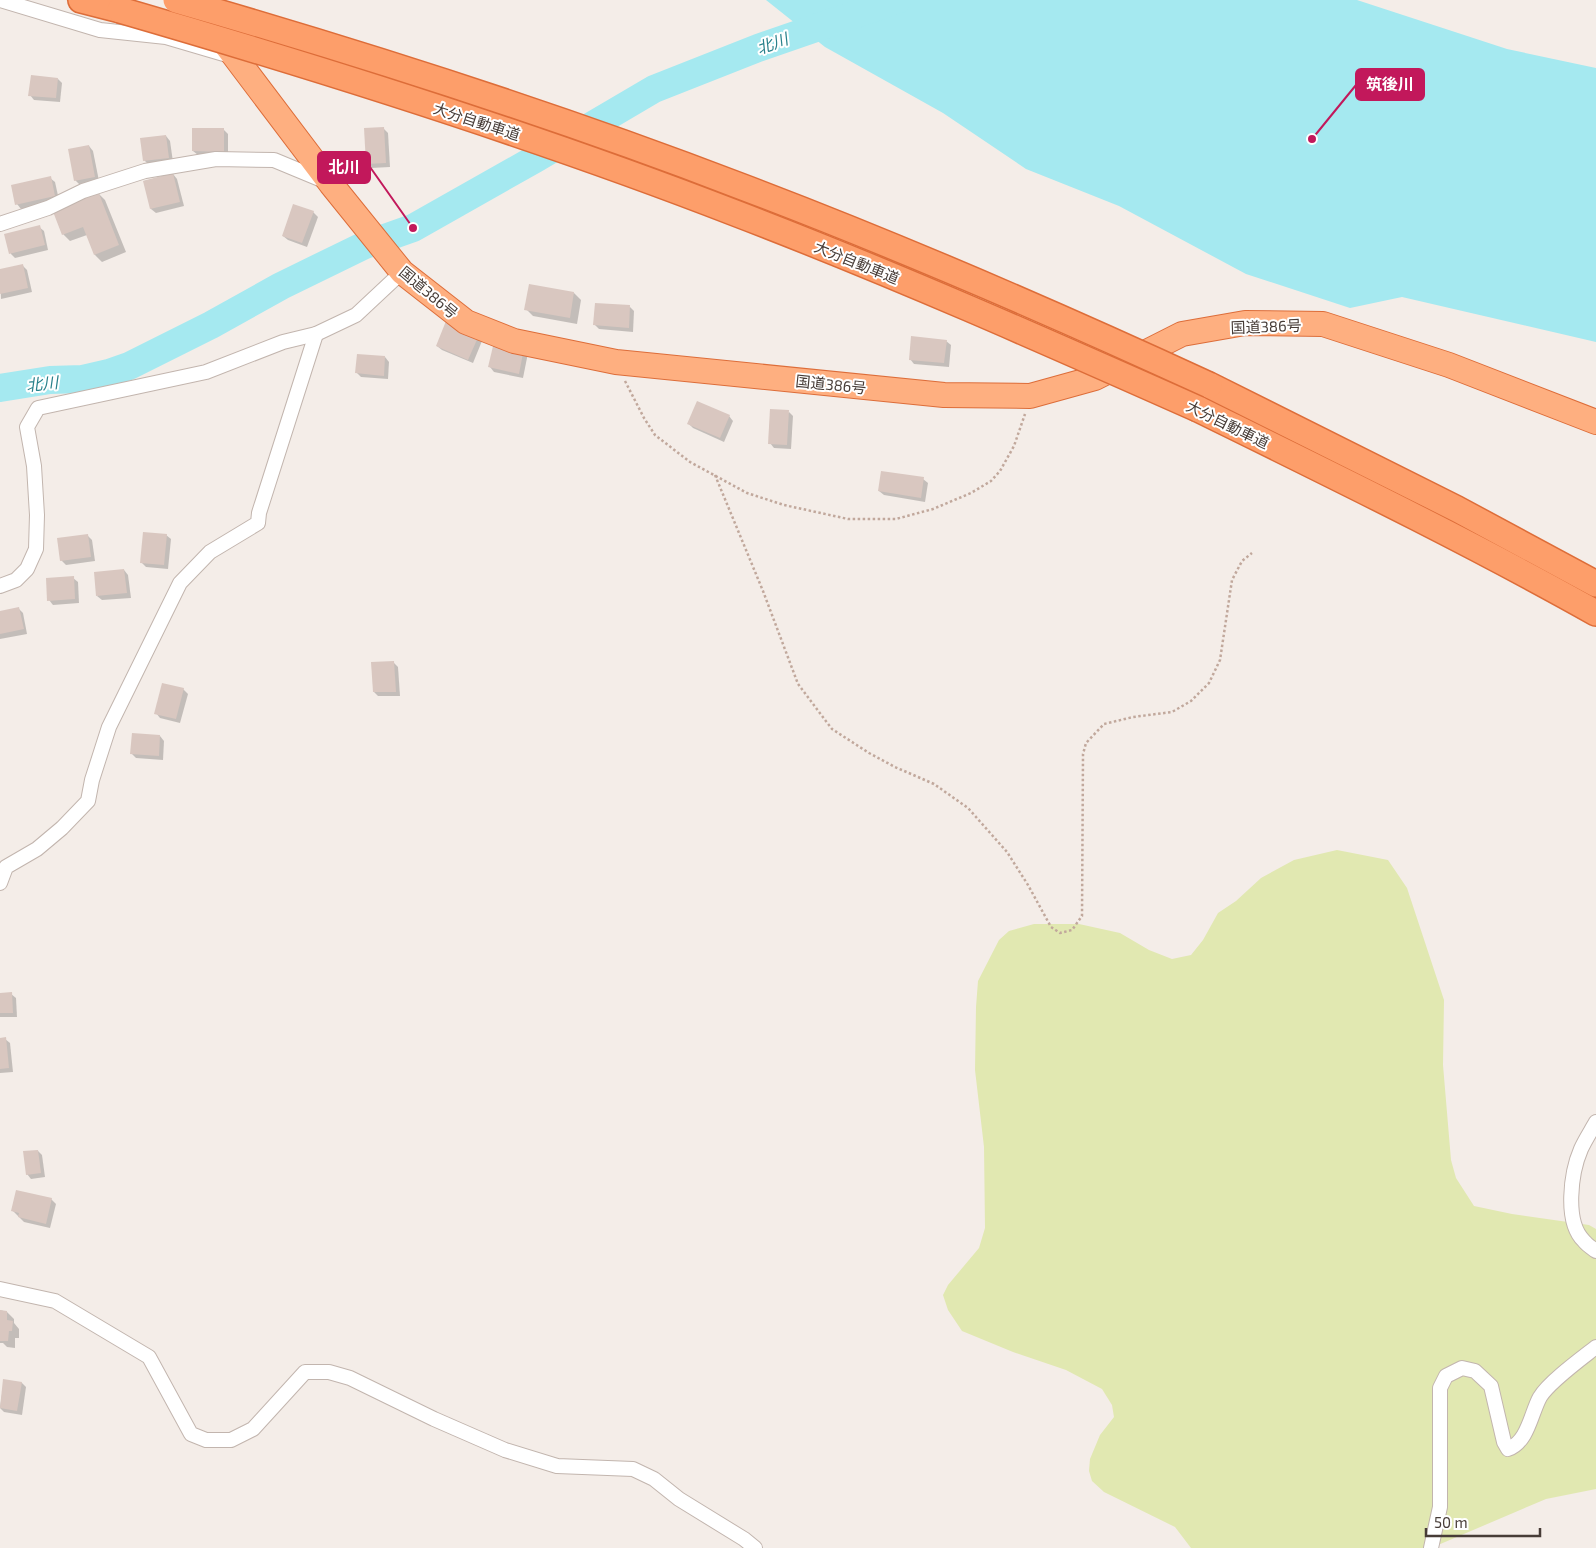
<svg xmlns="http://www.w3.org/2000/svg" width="1596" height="1548" font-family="'Exo 2','Noto Sans JP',sans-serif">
<rect width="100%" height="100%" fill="#f4ede8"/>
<path fill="#e1e8b1" d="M1337,850l51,10 19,28 37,112 -1,65 8,95 5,18 18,28 38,8 77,11 7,4v260l-50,10 -115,49h-240l-16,-21 -71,-35 -12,-11 -3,-10 1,-12 10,-24 14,-18 -2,-12 -10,-16 -36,-19 -53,-18 -51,-21 -14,-21 -5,-15 5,-10 31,-37 6,-20 -1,-81 -9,-77 1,-63 2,-26 21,-41 10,-9 25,-7h45l41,9 29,17 23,9 19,-4 12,-15 15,-27 18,-12 25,-23 33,-18z"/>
<path fill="#a5e9f0" d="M766,0h591l150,49 89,19v274l-194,-45 -52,11 -104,-34 -127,-68 -93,-37 -83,-56 -118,-66z"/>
<g fill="#0003">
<path d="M58,79l4,4 -2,19 -26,-2 -4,-5z"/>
<path d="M383,128l5,5 2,34 -19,1 -4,-5z"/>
<path d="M223,129l5,5v22l-30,-1 -5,-4z"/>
<path d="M166,136l4,5 3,21 -24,3 -5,-5z"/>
<path d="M89,146l4,5 6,30 -19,4 -5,-5z"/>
<path d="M173,174l4,5 7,27 -28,7 -5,-4 -7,-28z"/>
<path d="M50,178l5,4 4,18 -38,9 -4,-5z"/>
<path d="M98,193l7,7 21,52 -24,10 -7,-7 -8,-20 -17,6 -7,-7z"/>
<path d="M313,212l5,5 -11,30 -19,-7 -5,-4z"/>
<path d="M39,227l5,4 4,19 -33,8 -4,-4 -5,-19z"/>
<path d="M22,265l5,5 5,22 -31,7 -1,-29z"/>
<path d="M574,293l7,7 -4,24 -44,-8 -7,-7z"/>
<path d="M630,307l4,4 -1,21 -34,-3 -4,-4z"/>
<path d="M447,323l35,18 -9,22 -31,-13 -5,-4z"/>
<path d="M946,341l5,4 -2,22 -35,-3 -4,-5z"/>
<path d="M495,343l33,10 -5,25 -29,-6 -4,-5z"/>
<path d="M385,357l4,5 -1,17 -27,-2 -4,-4z"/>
<path d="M789,412l4,4 -2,33 -17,-1 -4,-5z"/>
<path d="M729,416l4,5 -9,21 -31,-14 -4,-4z"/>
<path d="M923,479l5,4 -3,19 -41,-7 -5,-4z"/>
<path d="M87,535l5,5 3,21 -29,4 -5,-5z"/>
<path d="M166,535l5,4 -3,30 -22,-2 -5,-5z"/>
<path d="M124,570l4,5 3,23 -29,2 -5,-4z"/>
<path d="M73,578l5,4 1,21 -26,2 -4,-5z"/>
<path d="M18,608l5,5 4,21 -27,5v-27z"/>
<path d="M394,663l4,4 2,29h-22l-4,-4z"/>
<path d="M183,689l5,5 -8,29 -20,-5 -4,-5z"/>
<path d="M160,736l4,5 -1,19 -27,-2 -4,-4z"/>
<path d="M0,994h11l5,4 1,19h-17z"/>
<path d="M0,1039h5l5,4 3,29 -13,1z"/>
<path d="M38,1151l4,4 3,22 -14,2 -4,-5z"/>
<path d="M51,1199l5,5 -6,24 -26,-6 -11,-11z"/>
<path d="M0,1310l7,2 7,7v4l5,6v9h-4v10l-8,-1 -4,-4h-3z"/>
<path d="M4,1380l18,3 4,4 -4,28 -18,-3 -4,-4z"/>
</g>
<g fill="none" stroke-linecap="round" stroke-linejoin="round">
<path stroke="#a5e9f0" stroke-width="28" d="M0,388l50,-8 33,-1 26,-6 20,-7 82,-41 70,-39 84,-41 48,-17 122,-69 119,-70 104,-41 139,-48"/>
</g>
<g fill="#d9c7c0">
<path d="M31,75l27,3 -2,20 -28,-2z"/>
<path d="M384,127l2,36 -20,1 -2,-36z"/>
<path d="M192,128h32v24l-32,-1z"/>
<path d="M166,135l3,23 -26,3 -3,-23z"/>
<path d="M89,145l6,32 -21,4 -6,-32z"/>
<path d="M173,173l7,29 -30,7 -7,-28z"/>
<path d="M51,176l4,20 -40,9 -4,-20z"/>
<path d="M98,191l21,54 -25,10 -11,-28 -21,8 -10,-26z"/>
<path d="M293,204l21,7 -12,32 -20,-7z"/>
<path d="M40,225l5,20 -36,9 -5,-20z"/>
<path d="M23,264l5,24 -28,6v-25z"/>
<path d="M529,284l45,8 -4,26 -46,-8z"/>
<path d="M595,303l35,2 -1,23 -36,-3z"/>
<path d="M446,321l33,14 -11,25 -32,-14z"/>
<path d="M911,336l36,4 -3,23 -35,-3z"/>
<path d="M494,342l30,6 -5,26 -31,-7z"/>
<path d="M357,354l28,2 -1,20 -29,-3z"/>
<path d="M697,401l33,14 -10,23 -33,-14z"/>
<path d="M770,409l19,1 -2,35 -19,-1z"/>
<path d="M881,471l43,6 -3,21 -43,-7z"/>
<path d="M143,532l24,2 -3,31 -24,-2z"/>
<path d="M88,534l3,23 -31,4 -3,-23z"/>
<path d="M124,569l3,24 -31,3 -2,-24z"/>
<path d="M74,576l1,23 -28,2 -1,-23z"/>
<path d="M19,607l5,22 -24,5v-23z"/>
<path d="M394,661l2,31h-23l-2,-30z"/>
<path d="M162,683l22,5 -8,31 -22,-5z"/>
<path d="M132,733l28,2 -1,21 -29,-2z"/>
<path d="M12,992l1,21h-13v-20z"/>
<path d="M6,1037l3,31 -9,1v-31z"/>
<path d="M38,1150l3,23 -15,2 -3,-24z"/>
<path d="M16,1190l36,8 -6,26 -28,-7 1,-4 -8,-2z"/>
<path d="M0,1310l7,1v9l6,1 -1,10h-3l-1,10h-8z"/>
<path d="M3,1379l19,3 -5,29 -17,-3z"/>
</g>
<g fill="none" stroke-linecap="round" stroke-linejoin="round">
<defs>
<g id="minor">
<path d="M0,0l100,30 66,7 68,20"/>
<path d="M0,224l48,-16 35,-17 62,-20 71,-12 58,1 53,22"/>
<path d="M0,586l16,-6 11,-11 9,-20 1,-34 -3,-49 -7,-39 11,-19 168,-36 77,-30 33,-8 40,-19 46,-43"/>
<path d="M0,883l6,-16 31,-18 25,-21 26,-27 4,-21 17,-53 71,-144 30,-31 48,-29 1,-10 57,-179"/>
<path d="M1596,1122c-5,9 -11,18 -15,27 -10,23 -17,73 3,92 3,4 8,7 12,10"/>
<path d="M0,1289l55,12 94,56 42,77 15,6h25l22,-11 52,-57h24l21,6 84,41 71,31 52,16 76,3 21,10 25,20 65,40 11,9"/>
<path d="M1431,1548l9,-41v-119l6,-12 16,-8 13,3 16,15 13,56 4,7c20,-7 23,-36 32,-52 9,-15 42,-39 56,-50"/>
</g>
<path id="trunk" d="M192,0l139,184 71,88 64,50 48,19 102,21 328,33 86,1 65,-18 87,-44 63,-11 78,1 126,41 147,57"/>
<g id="motorway">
<path d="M81,0l39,10"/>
<path d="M1209,385l248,124 139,75"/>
<path d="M1198,409c134,66 268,131 398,204"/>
</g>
</defs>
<use href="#minor" stroke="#c2b5ae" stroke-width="16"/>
<use href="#trunk" stroke="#dd6d39" stroke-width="26"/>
<use href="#motorway" stroke="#dd6d39" stroke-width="28"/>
<g stroke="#c1a89c" stroke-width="2.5" stroke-dasharray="2.5 2.5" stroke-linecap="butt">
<path d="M625,381l19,37 11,17 35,27 57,31 37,12 64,14h48l37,-10 38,-16 20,-12 9,-10 14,-25 11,-32"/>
<path d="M715,475l48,116 35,93 27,36 7,9 37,24 26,14 39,17 34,24 39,44 21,33 23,42 9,6 12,-3 10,-14 1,-162 3,-11 18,-19 29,-7 39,-5 19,-11 18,-18 11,-23 12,-80 10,-19 10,-8"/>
</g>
<use href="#minor" stroke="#fff" stroke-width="14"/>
<use href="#trunk" stroke="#feaf80" stroke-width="24"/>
<use href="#motorway" stroke="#fd9e6a" stroke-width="25"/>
<defs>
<g id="motorway-bridge">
<path d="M176,0c191,55 379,115 564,186 159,60 315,128 469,199"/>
<path d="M120,10c207,60 414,125 615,203 157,60 310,128 463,196"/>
</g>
</defs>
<use href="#motorway-bridge" stroke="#dd6d39" stroke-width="28" stroke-linecap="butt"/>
<use href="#motorway-bridge" stroke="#fd9e6a" stroke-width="25"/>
</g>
<g text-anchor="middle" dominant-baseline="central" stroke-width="4" stroke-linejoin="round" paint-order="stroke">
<g font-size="15" fill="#473c37" stroke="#fff">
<text transform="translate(477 121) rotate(18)">大分自動車道</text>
<text transform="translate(857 262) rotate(22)">大分自動車道</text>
<text transform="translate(429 292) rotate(40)">国道386号</text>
<text transform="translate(1266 326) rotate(-2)">国道386号</text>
<text transform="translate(831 384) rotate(6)">国道386号</text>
<text transform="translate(1228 424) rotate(26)">大分自動車道</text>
</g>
<g font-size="16" font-style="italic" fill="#28808b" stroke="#fff">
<text transform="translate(772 43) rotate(-20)">北川</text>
<text transform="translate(42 383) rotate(-6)">北川</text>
</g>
</g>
<path fill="none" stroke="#c2185b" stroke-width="2" d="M1312 139L1356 85M413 228L370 167"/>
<g fill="#c2185b" stroke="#fff" stroke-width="2">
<circle cx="1312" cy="139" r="5"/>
<circle cx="413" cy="228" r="5"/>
</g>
<g fill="#c2185b" stroke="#c2185b" stroke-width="2">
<rect x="1356" y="69" width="68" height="31" rx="5"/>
<rect x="318" y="152" width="52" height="31" rx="5"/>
</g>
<g font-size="16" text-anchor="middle" font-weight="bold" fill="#fff">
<text x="1390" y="90">筑後川</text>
<text x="344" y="173">北川</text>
</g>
<path d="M1426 1528v8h114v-8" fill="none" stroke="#473c37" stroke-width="2.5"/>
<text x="1434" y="1528" font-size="15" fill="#473c37" stroke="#ffffff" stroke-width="4" paint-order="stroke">50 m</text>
</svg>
